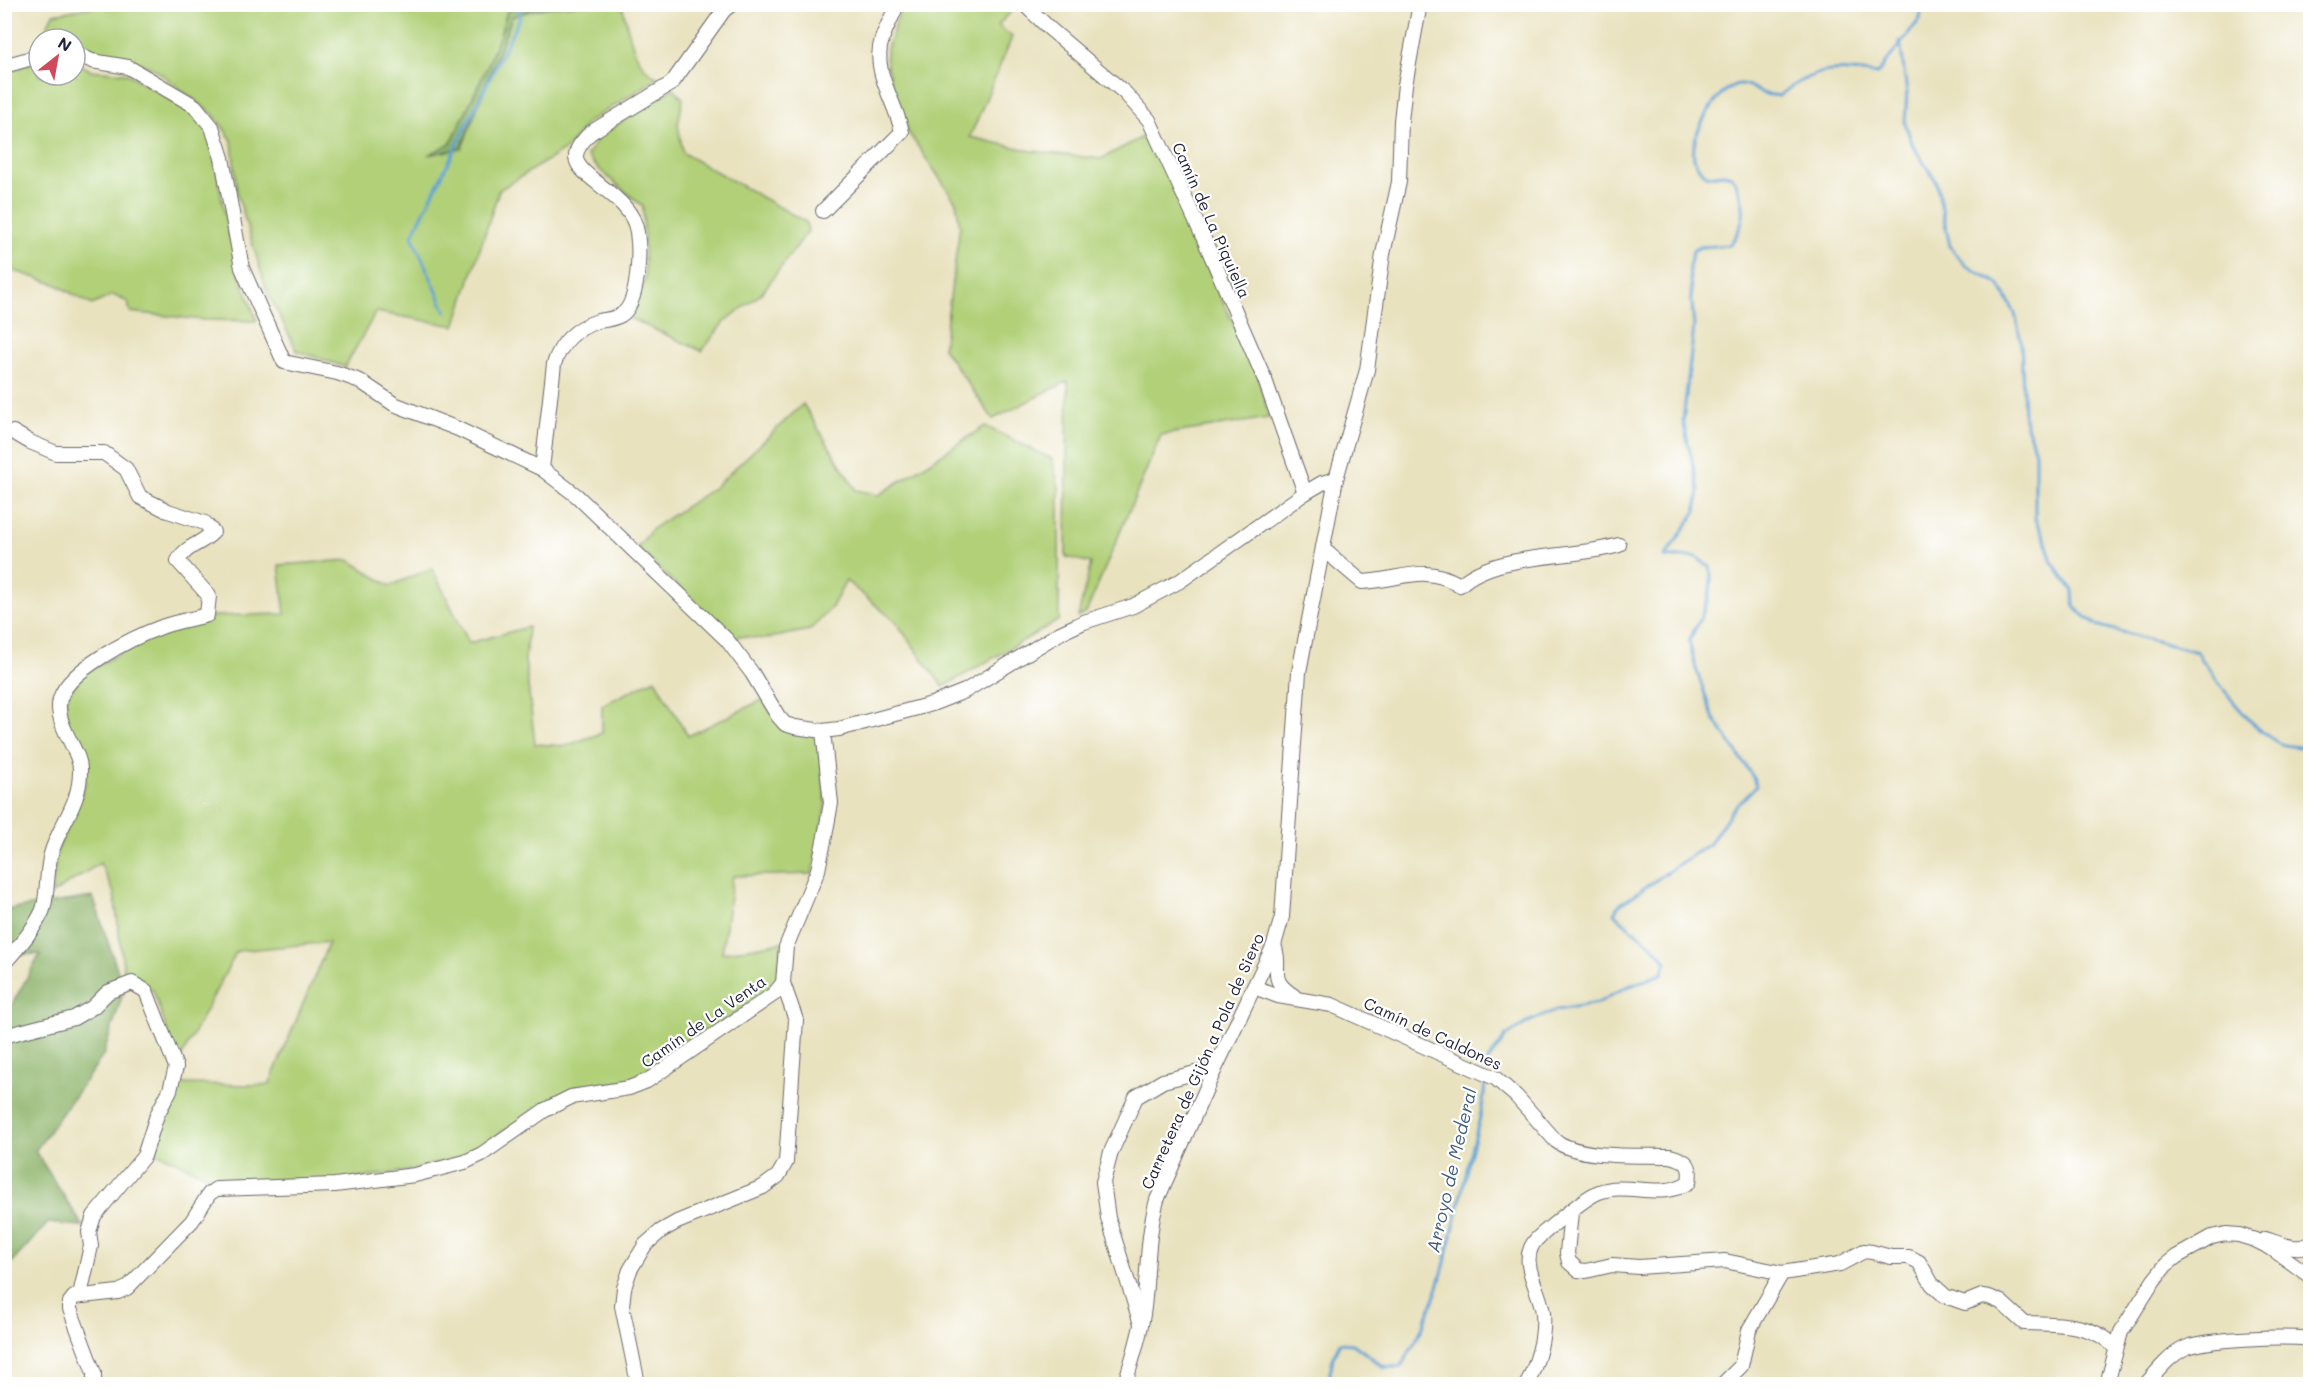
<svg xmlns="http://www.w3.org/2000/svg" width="2315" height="1389" font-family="Mali,sans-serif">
<rect width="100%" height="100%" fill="#fff"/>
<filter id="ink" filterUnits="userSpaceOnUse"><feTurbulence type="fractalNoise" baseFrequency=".0167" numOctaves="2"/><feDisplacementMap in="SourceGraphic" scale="12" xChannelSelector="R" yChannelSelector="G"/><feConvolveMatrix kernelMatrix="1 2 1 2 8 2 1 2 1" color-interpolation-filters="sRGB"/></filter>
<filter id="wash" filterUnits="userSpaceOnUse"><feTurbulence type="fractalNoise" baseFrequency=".008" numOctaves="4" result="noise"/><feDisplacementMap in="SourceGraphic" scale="24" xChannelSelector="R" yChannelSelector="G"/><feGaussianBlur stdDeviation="1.35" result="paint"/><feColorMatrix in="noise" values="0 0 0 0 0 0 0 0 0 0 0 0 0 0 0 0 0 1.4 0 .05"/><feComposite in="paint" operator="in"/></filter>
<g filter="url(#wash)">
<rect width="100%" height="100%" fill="#e9e2bf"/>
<g fill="#b1d078" stroke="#6a795a" stroke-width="1.5">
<path d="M105,5h404l-9,30 -13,32 -36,76 -20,11 31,-6 50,-131c36,-14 72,-12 110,-12 7,25 10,61 36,73l-70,44 -22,27 -67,41 -44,136 -79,-14 -31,55 -48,-16 -30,-60 -30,-98 -5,-53 -18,-25 -61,-47 -55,-17 -23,-5v-7h-34l12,-25z"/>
<path d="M902,5h112l2,2 -18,18 14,12 -42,100 62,14 69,8 49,-26 72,167 36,75 11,43 -108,17 -75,178 -8,4 13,-54 -25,-6 2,-176 -75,38 -50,-71 17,-122 -4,-24 -48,-70 -15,-41 -6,-25 -1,-14z"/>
<path d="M39,61v14h36v-14l15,9 36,3 63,37 20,21 19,100 11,42 18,48 -53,-1 -74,-8 -2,-10 -15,-7 -21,10 -37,-21 -50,-16 -1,-196z"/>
<path d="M674,88l9,11 -5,26 5,28 123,69 2,9 -47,63 -37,28 -22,29 -73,-33 16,-38 -2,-73c-18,-18 -42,-32 -56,-52l12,-19z"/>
<path d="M803,404l53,86 23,5 106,-69 67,33 7,28v133l-116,67 -48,-66 -49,-40 -14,26 -22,23 -46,9 -25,-3 -4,4 -98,-92 15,-19 63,-42z"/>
<path d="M349,560l41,26 42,-18 37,75 59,-16 -3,33 10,84 30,2 37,-13v-28l53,-26 33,57 74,-36 21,28 35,9 8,67 -14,70 -79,2 -11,77 60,-11 -5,36 -5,11 -125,87 -17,6 -52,4 -20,11 -94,60 -56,14 -70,10h-119l-67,-31 25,-66 92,1 60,-143 -92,9 -59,112 -25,-73 -28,-9 -11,-88 -14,-30 -48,31 4,-41 30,-71 -22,-73 5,-17 16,-19 67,-38 62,-19 71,-2 -6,-49z"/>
</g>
<g fill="#8cb268" stroke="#576a52" stroke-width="1.5">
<path d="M509,5h51l-31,5 -17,7 -51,131 -33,7 23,-12 36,-76 13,-32z"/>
<path d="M93,897l31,93 -21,66 -68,95 48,75 -35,-3 -43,47v-253l35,-63 -35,1 -1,-45z"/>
</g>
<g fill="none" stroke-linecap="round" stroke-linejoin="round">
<g stroke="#61a2d4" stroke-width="3">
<path d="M1900,42l7,50 -2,31 8,23 23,35 14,65 15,19 34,19 16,29 6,28 3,75 11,36v67l9,17 8,26 21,29 1,16 22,18 101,27c18,27 52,76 82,91 9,5 21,2 31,6"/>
<path d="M446,312l-34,-76 108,-219v-13"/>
<path d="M1485,1070v-5l21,-29 24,-15 27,-11 41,-7 26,-15 38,-14 4,-12c-12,-20 -36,-31 -52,-49l4,-7 92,-63 23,-34 23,-23 -3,-9 -40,-60 -17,-48 -7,-28c12,-25 26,-45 21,-74l-14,-10h-31l31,-46 3,-21 -16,-69 11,-94 -5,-60 4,-16 7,-4 30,-2c18,-25 17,-42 2,-69l-8,-2 -16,2c-7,-5 -12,-9 -14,-18 -4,-22 20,-64 41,-73 12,-4 20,6 30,9 4,1 10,1 14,2 36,-29 54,-28 98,-22l43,-55 2,-15"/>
<path d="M1328,1384l5,-27 7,-14 13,1 31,23h16c40,-57 51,-131 67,-198 6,-27 18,-62 18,-90"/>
</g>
</g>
</g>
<g filter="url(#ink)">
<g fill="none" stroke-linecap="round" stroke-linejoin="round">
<defs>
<g id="minor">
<path d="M1024,4l26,25 75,64 24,27 55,119 61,141 40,113"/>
<path d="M75,53l17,8 36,6 67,39 17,21 10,31 20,110 42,94 53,11 23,8 34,23 64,25 84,40 35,27 150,144 25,33 26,43 7,8 10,3 28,4 16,-2 93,-25 33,-13 95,-58 24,-11 49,-16 47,-25 125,-88 17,-10 14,-4"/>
<path d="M4,66l35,-10"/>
<path d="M823,211l79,-79c-6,-31 -31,-60 -20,-93 4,-12 11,-23 15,-35"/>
<path d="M542,469l12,-105c7,-22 22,-36 44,-43 8,-1 16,-2 23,-6 18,-11 19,-63 16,-83 -5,-37 -62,-54 -61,-76 0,-9 9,-17 14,-23l82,-50 52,-73 8,-6"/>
<path d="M1323,549l39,33c39,-2 62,-19 98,3 35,-33 114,-26 159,-40"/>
<path d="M1274,945c10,26 -9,32 20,51"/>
<path d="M4,963c15,-16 29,-32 38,-51 6,-12 4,-42 9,-58 9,-31 30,-50 29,-85 0,-18 -22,-40 -21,-64 1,-33 77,-69 105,-79 14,-5 29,-7 43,-11l2,-19 -31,-35c8,-16 23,-16 35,-29l-8,-9 -37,-12 -28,-14 -14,-28 -22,-16h-48l-26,-11 -17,-10"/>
<path d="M1254,987l24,9 54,9 163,73 21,18 40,45c24,18 83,14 114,15 17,4 22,9 19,26 -28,19 -61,-1 -90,10 -14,5 -46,33 -59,44 -26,22 0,51 3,77 2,24 -6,50 -16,71"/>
<path d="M4,1036l70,-18 19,-11 15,-15 24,-9 14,8 30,76 -6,23 -13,25 -13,41 -50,60 -5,16 2,14 -11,49"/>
<path d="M1571,1212l-4,41 2,9 9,8 8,1 26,-6 27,2 86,-6 57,12 58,-9 24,-13 8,1 19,5h18l10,5 13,22 13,12 20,7 17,-7 7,1 12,5 23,21c32,1 69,-1 92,25"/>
<path d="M2265,1239c14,4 32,13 45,5"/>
<path d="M1140,1321l-32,-103 -5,-36 8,-30 25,-55 27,-16 32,-8 19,-2"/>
<path d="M94,1384v-11l-24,-64v-7l4,-5 44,-5 9,-4 65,-67 17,-27 7,-5 119,-4 80,-10 50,-13 17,-8 63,-44 26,-13 58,-9 18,-7 127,-87 9,-11 3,-36 32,-77 7,-34 6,-33 -8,-72"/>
<path d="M638,1384l-16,-78 2,-18 6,-18 15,-25 16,-14 16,-9 86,-35 15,-11 8,-14 10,-142 -13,-37"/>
<path d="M1125,1384c8,-28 18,-57 20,-87 3,-33 3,-65 12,-97l57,-129 60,-126 8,-28 17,-245 37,-193 31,-109 16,-116 16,-72 2,-61 4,-36 15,-81"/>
<path d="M1723,1384l18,-18 8,-36 33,-57"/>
<path d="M2107,1384l14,-52 33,-52 12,-15 10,-8 36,-20 14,-3 13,1 16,5 16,8 39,28"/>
<path d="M2146,1384c11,-12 22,-27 37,-35 21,-11 102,-13 127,-10"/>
</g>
</defs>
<use href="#minor" stroke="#686569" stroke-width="16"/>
<use href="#minor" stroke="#fff" stroke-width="14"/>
</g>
</g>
<g text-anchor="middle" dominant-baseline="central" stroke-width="4.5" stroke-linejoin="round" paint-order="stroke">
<g font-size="16" fill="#22223b" stroke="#fff">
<text transform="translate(1212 220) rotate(66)">Camín de La Piquiella</text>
<text transform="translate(703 1021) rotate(-35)">Camín de La Venta</text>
<text transform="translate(1433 1033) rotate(25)">Camín de Caldones</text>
<text transform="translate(1202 1061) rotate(-66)">Carretera de Gijón a Pola de Siero</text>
</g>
<g font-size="18" font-style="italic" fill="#3e5c80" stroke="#fff">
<text transform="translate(1451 1170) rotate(-77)">Arroyo de Mederal</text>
</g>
</g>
<rect width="2315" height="1389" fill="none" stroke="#fff" stroke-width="24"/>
<g transform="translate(57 57) rotate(31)"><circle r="28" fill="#ffffff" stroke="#a7a7b1" stroke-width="1.5"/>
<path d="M0-4.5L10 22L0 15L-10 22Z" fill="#d1495b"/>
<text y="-9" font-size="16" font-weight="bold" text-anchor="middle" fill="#22223b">N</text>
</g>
</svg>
